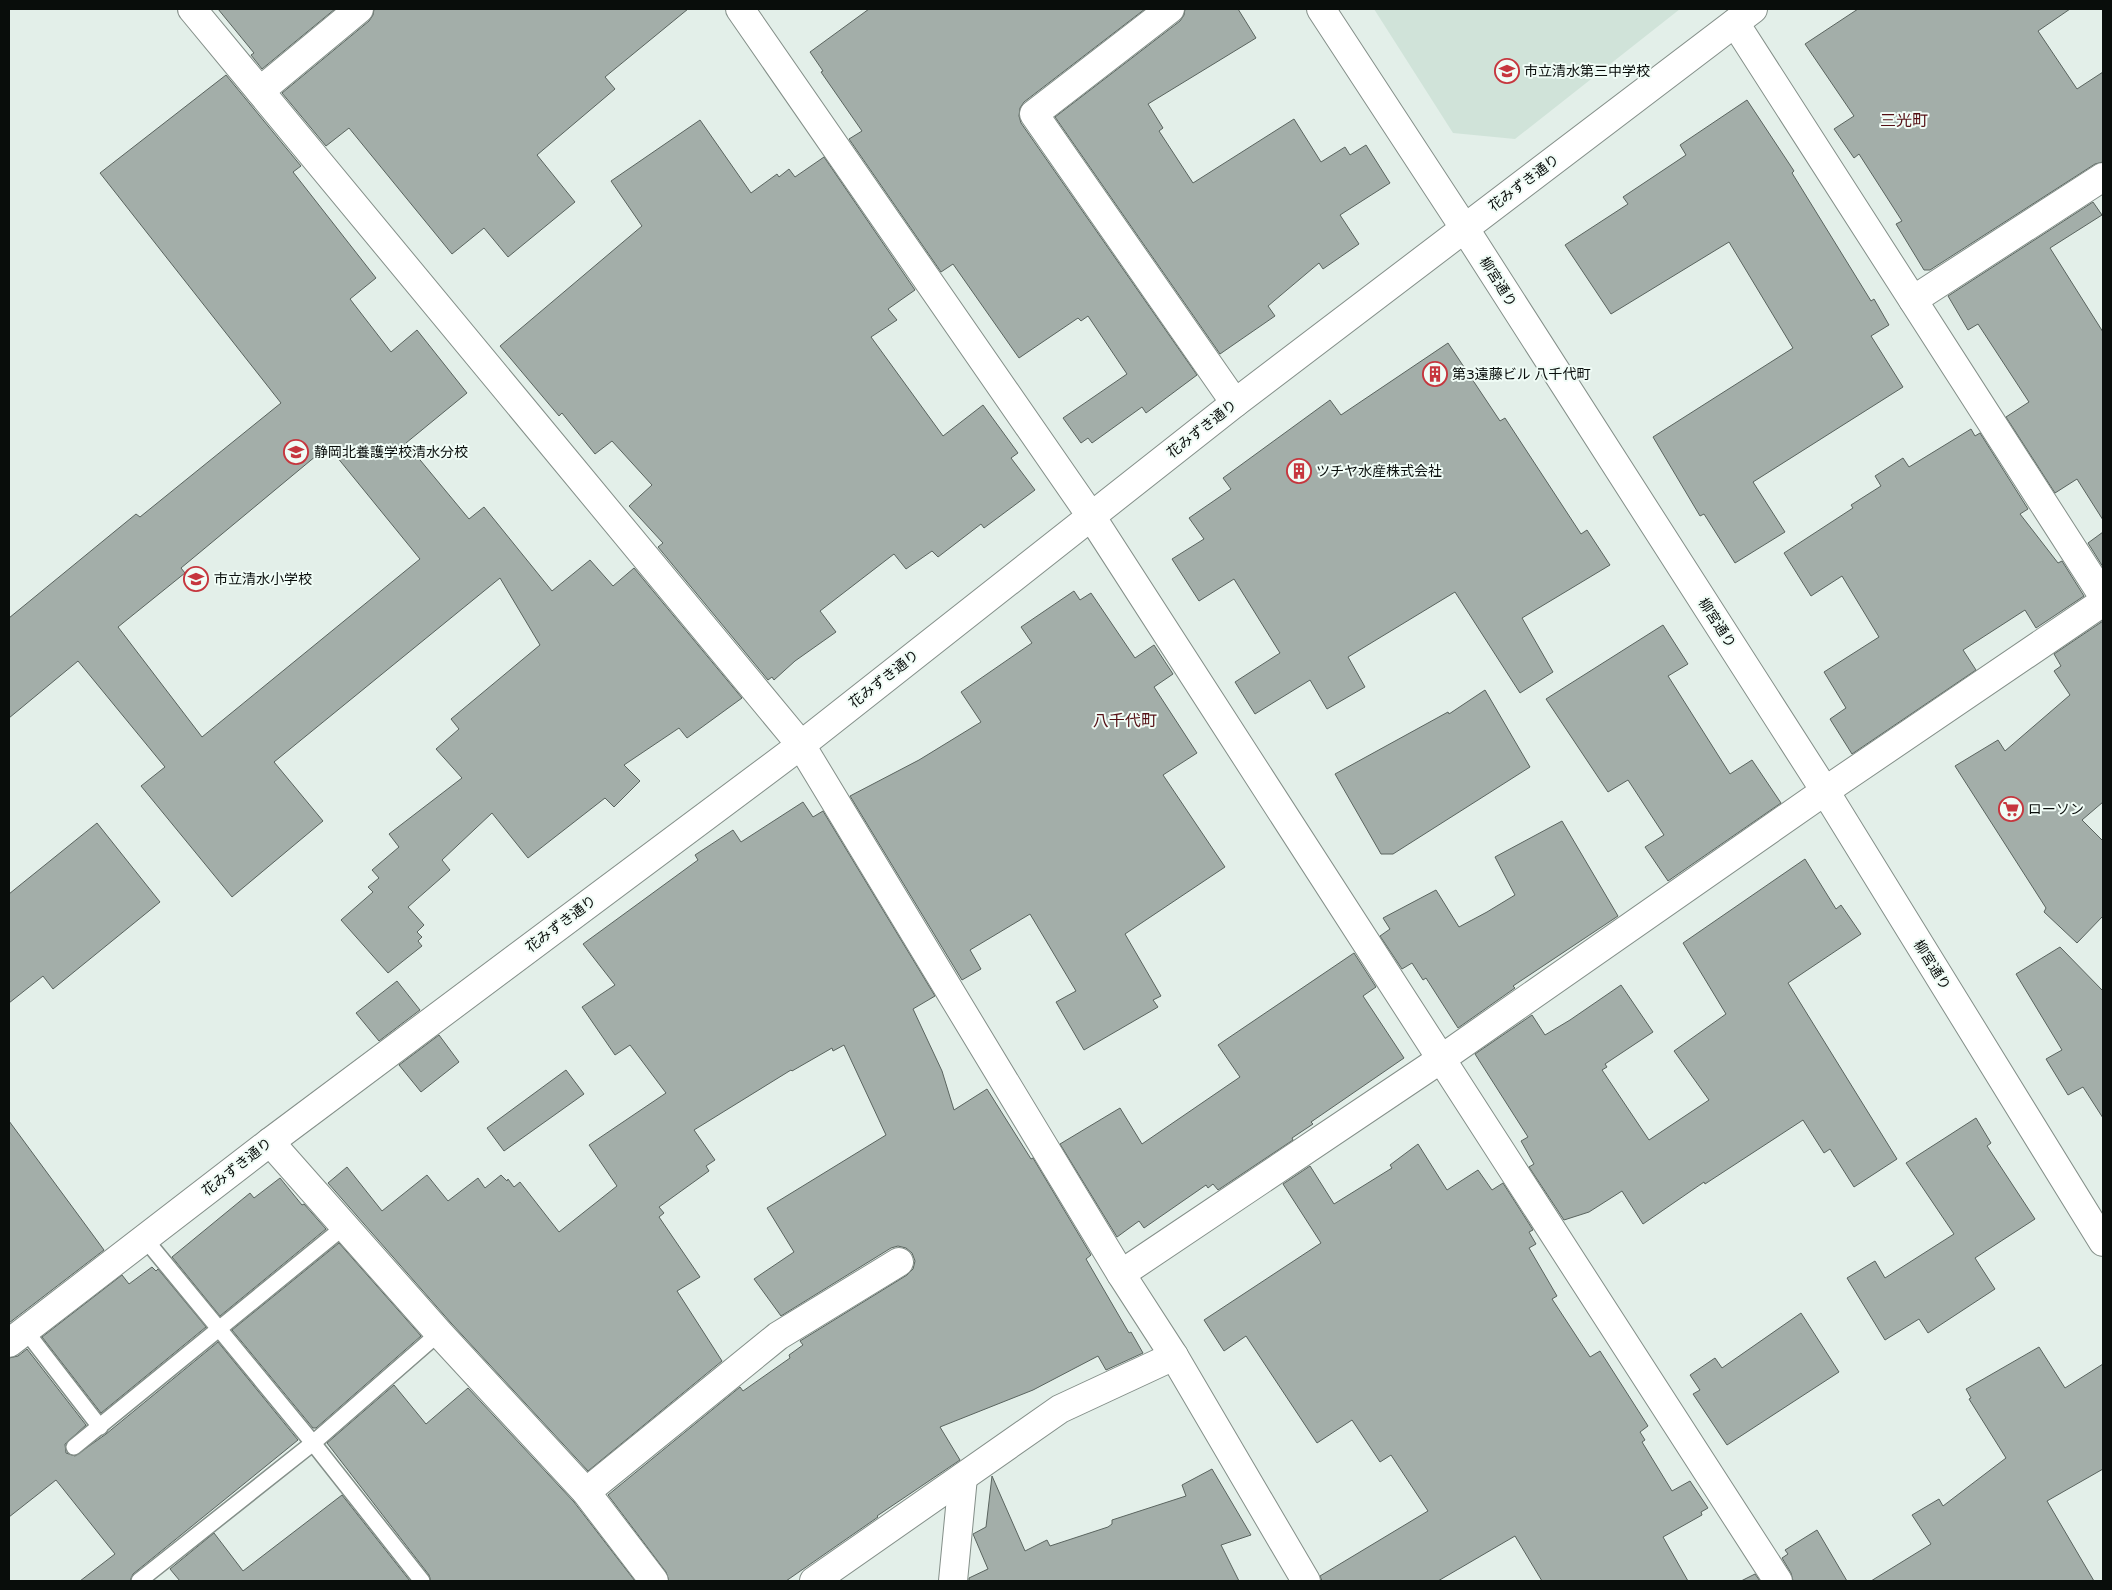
<svg xmlns="http://www.w3.org/2000/svg" width="2112" height="1590" font-family="'Varela Round','Noto Sans JP',sans-serif">
<rect width="100%" height="100%" fill="#e3efe9"/>
<path fill="#d0e3d9" d="M1374,9h306l-165,130 -62,-6z"/>
<g fill="#a3aea9" stroke="#5a645f" fill-rule="evenodd">
<path d="M218,9h117l-73,60 -11,-14 3,-2z"/>
<path d="M374,9h314l-83,68 10,12 -78,66 38,47 -67,55 -24,-29 -32,26 -103,-126 -23,18 -44,-53 87,-72 4,-6z"/>
<path d="M869,9h276l-121,93 -4,6 -1,8 2,7 176,252 -51,38 -4,-6 -50,36 -4,-5 -7,5 -18,-25 64,-44 -39,-58 -7,5 -3,-3 -59,40 -66,-94 -12,8 -92,-133 13,-8 -41,-59 2,-1 -13,-19z"/>
<path d="M1185,9h53l18,29 -108,66 15,24 -4,3 34,52 101,-64 27,43 24,-15 5,8 16,-10 24,38 -50,32 19,29 -36,25 -4,-6 -51,43 7,10 -55,38 -165,-237 125,-96 4,-6z"/>
<path d="M1858,9h212l-32,22 39,58 26,-17v90l-8,2 -165,106h-6l-28,-46 6,-3 -43,-67 -5,4 -20,-29 20,-13 -49,-72z"/>
<path d="M226,75l75,91 -8,6 83,106 -26,21 41,53 26,-22 50,63 -61,50 63,76 15,-12 68,84 38,-31 23,26 21,-18 108,130 -55,40 -8,-10 -55,37 16,16 -26,26 -9,-9 -77,60 -36,-45 -50,47 8,10 -42,37 16,18 -7,7 5,5 -4,4 4,5 -34,27 -47,-53 32,-28 -5,-5 11,-9 -7,-8 27,-23 -10,-13 73,-56 -26,-29 23,-20 -8,-10 89,-74 -40,-67 -226,184 49,59 -91,76 -91,-111 24,-19 -87,-106 -69,57v-100l127,-104 4,3 141,-114 -181,-230zM328,446l92,113 -218,178 -84,-110 67,-54 -4,-5z"/>
<path d="M1747,100l47,71 -2,2 79,128 3,-2 15,26 -18,11 32,51 -150,95 32,50 -50,31 -31,-49 -4,2 -47,-79 140,-89 -64,-106 -118,72 -46,-69 63,-41 -5,-7 63,-42 -6,-10z"/>
<path d="M700,120l51,73 26,-19 2,3 10,-8 6,8 29,-20 91,133 -27,19 9,11 -26,17 72,99 40,-31 35,48 -7,5 24,32 -51,38 -3,-4 -43,33 -6,-6 -26,18 -12,-15 -74,57 16,21 -41,29 -21,19 -2,-3 -4,3 -110,-133 5,-4 -34,-37 23,-21 -40,-44 -17,13 -33,-41 -3,3 -59,-70 142,-120 -31,-45z"/>
<path d="M2093,202l9,13 -52,33 53,84v188l-26,-41 -22,14 -49,-76 23,-15 -51,-78 -10,6 -20,-34z"/>
<path d="M1448,343l52,78 5,-3 76,116 6,-4 23,35 -88,53 31,54 -33,21 -65,-101 -107,65 17,30 -38,22 -17,-29 -55,34 -20,-32 45,-29 -46,-74 -35,22 -27,-42 32,-20 -15,-21 42,-29 -8,-11 107,-78 11,15z"/>
<path d="M1971,429l4,7 5,-3 48,76 -8,5 38,49 4,-2 22,35 -48,32 -11,-18 -62,40 13,20 -124,84 -22,-35 16,-11 -22,-36 55,-35 -37,-61 -31,20 -27,-43 69,-45 -2,-3 30,-19 -6,-10 28,-18 6,9z"/>
<path d="M2103,532v35l-15,-24z"/>
<path d="M1074,591l6,9 11,-7 44,65 19,-13 19,29 -19,13 43,66 -34,22 62,92 -100,67 36,62 -8,4 5,7 -74,43 -28,-48 20,-11 -46,-77 -60,36 11,19 -19,11 -112,-184 69,-36 62,-38 -20,-30 71,-49 -11,-16z"/>
<path d="M2103,621v181l-21,18 21,21v75l-26,27 -33,-31 2,-4 -91,-142 43,-26 7,11 65,-56 -16,-24 7,-5 -7,-12z"/>
<path d="M1663,625l25,39 -20,12 62,98 22,-14 29,43 -113,78 -23,-34 19,-12 -36,-55 -20,12 -62,-93z"/>
<path d="M1485,690l45,77 -137,87h-12l-46,-80 113,-62 1,2z"/>
<path d="M803,802l10,15 10,-6 112,185 -22,13 29,62 12,39 33,-21 44,70 2,-1 58,97 -5,4 43,74 2,-1 12,21 -37,17 -8,-14 -65,34 -93,37 20,33 -83,56 1,1 -92,64h-117l-3,-9 -58,-77 132,-108 3,4 47,-33 -1,-3 14,-10 -3,-4 107,-66 6,-6 2,-8 -3,-8 -6,-5 -8,-2 -7,2 -110,68 -27,-37 40,-27 -27,-44 119,-73 -42,-90 -11,6 -1,-3 -40,23 -1,-1 -97,60 21,30 -9,6 3,5 -50,36 5,6 -5,4 41,60 -23,14 45,70 -134,110 -137,-148 -123,-140 19,-16 35,44 45,-36 21,26 30,-23 7,10 16,-13 6,6 1,-2 6,8 6,-5 39,50 58,-46 -28,-41 77,-52 -36,-48 -15,10 -33,-48 33,-22 -32,-41 115,-84 -3,-5 38,-25 8,12z"/>
<path d="M1562,821l56,95 -105,70 2,2 -57,40 -32,-50 -3,2 -11,-17 -10,6 -22,-33 10,-7 -7,-11 53,-28 23,37 28,-15 28,-17 -20,-38z"/>
<path d="M97,823l63,79 -107,87 -10,-13 -34,27v-109z"/>
<path d="M1805,859l31,50 5,-4 20,29 -73,49 109,176 -43,28 -24,-38 -6,4 -21,-33 -98,64 -1,-2 -61,42 -21,-33 -33,21 -25,8 -35,-53 5,-3 -13,-23 7,-4 -53,-83 57,-39 13,20 25,-15 51,-35 32,47 -48,32 2,3 -5,3 47,70 60,-40 -35,-49 52,-37 -43,-71z"/>
<path d="M2060,947l43,44v127l-20,-31 -15,8 -22,-36 16,-9 -46,-76z"/>
<path d="M1354,953l22,34 -13,9 41,62 -93,64 2,2 -21,14 1,2 -75,50 -5,-6 -5,4 -2,-3 -62,43 -5,-7 -22,16 -57,-93 60,-36 22,36 98,-67 -22,-32z"/>
<path d="M397,981l23,29 -41,31 -23,-28z"/>
<path d="M439,1035l20,27 -38,30 -22,-27z"/>
<path d="M566,1070l18,24 -80,57 -17,-23z"/>
<path d="M1976,1118l15,25 -4,3 48,73 -60,39 20,31 -67,44 -9,-14 -34,21 -38,-62 28,-17 10,17 69,-44 -48,-71z"/>
<path d="M9,1121l95,129 -95,73z"/>
<path d="M1418,1144l29,46 31,-20 14,20 11,-7 30,47 -4,2 7,12 -7,4 28,48 -5,3 38,58 10,-6 48,75 -8,6 5,8 -3,2 30,49 18,-10 18,27 -7,4 1,3 -39,22 25,44h-146l-27,-45 -77,45h-116l-2,-5 108,-65 -37,-56 -11,7 -28,-42 -35,23 -71,-107 -22,15 -20,-31 117,-77 -38,-59 27,-18 24,38 58,-36 -2,-3z"/>
<path d="M280,1178l22,27 2,-1 22,25 -106,87 -48,-59 78,-64 4,5z"/>
<path d="M339,1243l82,93 -105,92h-3l-81,-98z"/>
<path d="M152,1267l4,4 2,-2 48,58 -105,86 -59,-76 80,-62 7,9z"/>
<path d="M1801,1313l38,59 -112,73 -34,-51 7,-4 -10,-15 25,-17 7,10z"/>
<path d="M218,1342l80,98 -165,134 -3,7h-50l35,-27 -59,-74 -47,37v-159l9,-2 9,-7 59,76 -21,19 1,9 9,3 31,-22z"/>
<path d="M2039,1347l26,41 38,-24v105l-56,32 47,80h-223l60,-37 -19,-29 27,-16 4,7 63,-48 -37,-59 2,-1 -5,-9z"/>
<path d="M394,1385l32,39 42,-36 106,114 61,79h-204l-2,-6 -102,-132z"/>
<path d="M1212,1469l39,66 -30,10 18,36h-270v-3l19,-9 -15,-35 13,-7 6,-51 33,75 22,-11 3,6 58,-19 4,-3v-4l74,-24 -4,-11z"/>
<path d="M342,1495l68,86h-230l-10,-12 44,-36 29,38z"/>
<path d="M1817,1530l30,51h-54l-2,-8 -9,-15 6,-4 -3,-4z"/>
<path d="M1755,1574l5,7h-19z"/>
</g>
<g fill="none" stroke-linecap="round" stroke-linejoin="round">
<defs>
<g id="lane">
<path d="M145,1239l168,204 109,138"/>
<path d="M25,1330l75,97"/>
<path d="M74,1447l271,-221"/>
<path d="M139,1581l174,-138 126,-110"/>
</g>
<g id="street">
<path d="M192,9l609,736 320,529 53,82 132,225"/>
<path d="M740,9l351,507 687,1065"/>
<path d="M1170,9l-136,105 201,289"/>
<path d="M1735,23l368,573"/>
<path d="M260,91l99,-82"/>
<path d="M1913,300l190,-123"/>
<path d="M270,1142l169,191 147,159 68,89"/>
<path d="M1121,1274l320,-215 384,-268 278,-189"/>
<path d="M586,1492l192,-156 121,-74"/>
<path d="M814,1581l246,-172 114,-53"/>
<path d="M953,1581l10,-104"/>
</g>
<g id="secondary">
<path d="M1321,9l144,220 360,562 278,451"/>
<path d="M9,1343l261,-201 531,-397 434,-342 518,-394"/>
</g>
</defs>
<use href="#lane" stroke="#848f89" stroke-width="18"/>
<use href="#street" stroke="#848f89" stroke-width="30"/>
<use href="#secondary" stroke="#848f89" stroke-width="30"/>
<use href="#lane" stroke="#fff" stroke-width="15"/>
<use href="#street" stroke="#fff" stroke-width="28"/>
<use href="#secondary" stroke="#fff" stroke-width="28"/>
</g>
<defs>
<symbol id="school-ring" viewBox="-11 -11 22 22"><circle r="9.5" fill="#f0fcf6" stroke="#c6363e" stroke-width="1.5"/><path d="M0-5L7-2L0 1L-7-2ZM-4 1L0 2.5L4 1V4Q0 6-4 4Z" fill="#c6363e"/></symbol>
<symbol id="building-ring" viewBox="-11 -11 22 22"><circle r="9.5" fill="#f0fcf6" stroke="#c6363e" stroke-width="1.5"/><path d="M-4-6H4V6H1V3H-1V6H-4ZM-2.5-4.3h1.7v1.8h-1.7ZM.8-4.3h1.7v1.8H.8ZM-2.5-1h1.7V.8h-1.7ZM.8-1h1.7V.8H.8Z" fill="#c6363e"/></symbol>
<symbol id="supermarket-ring" viewBox="-11 -11 22 22"><circle r="9.5" fill="#f0fcf6" stroke="#c6363e" stroke-width="1.5"/><path d="M-6-5.5h2.5l.6 2H6L4.5 2H-2.5L-4.4-4H-6ZM-1.5 3.2a1.3 1.3 0 1 0 .1 0ZM3 3.2a1.3 1.3 0 1 0 .1 0Z" fill="#c6363e"/></symbol>
</defs>
<g fill-rule="evenodd">
<use href="#school-ring" x="1493" y="57" width="28" height="28"/>
<use href="#building-ring" x="1421" y="360" width="28" height="28"/>
<use href="#school-ring" x="282" y="438" width="28" height="28"/>
<use href="#building-ring" x="1285" y="457" width="28" height="28"/>
<use href="#school-ring" x="182" y="565" width="28" height="28"/>
<use href="#supermarket-ring" x="1997" y="795" width="28" height="28"/>
</g>
<g text-anchor="middle" dominant-baseline="central" stroke-width="4" stroke-linejoin="round" paint-order="stroke">
<g font-size="14" fill="#090d0b" stroke="#f0fcf6" text-anchor="start">
<text x="1524" y="71">市立清水第三中学校</text>
<text x="1452" y="374">第3遠藤ビル 八千代町</text>
<text x="314" y="452">静岡北養護学校清水分校</text>
<text x="1316" y="471">ツチヤ水産株式会社</text>
<text x="214" y="579">市立清水小学校</text>
<text x="2028" y="809">ローソン</text>
</g>
<g font-size="14" fill="#090d0b" stroke="#f0fcf6">
<text transform="translate(1524 183) rotate(-37)">花みずき通り</text>
<text transform="translate(1498 282) rotate(58)">柳宮通り</text>
<text transform="translate(1202 429) rotate(-38)">花みずき通り</text>
<text transform="translate(1717 623) rotate(57)">柳宮通り</text>
<text transform="translate(884 679) rotate(-38)">花みずき通り</text>
<text transform="translate(561 924) rotate(-37)">花みずき通り</text>
<text transform="translate(1932 965) rotate(58)">柳宮通り</text>
<text transform="translate(237 1167) rotate(-38)">花みずき通り</text>
</g>
<g font-size="16" fill="#540e13" stroke="#f0fcf6">
<text x="1904" y="121">三光町</text>
<text x="1125" y="721">八千代町</text>
</g>
</g>
<rect width="2112" height="1590" fill="none" stroke="#090d0b" stroke-width="20"/>
</svg>
